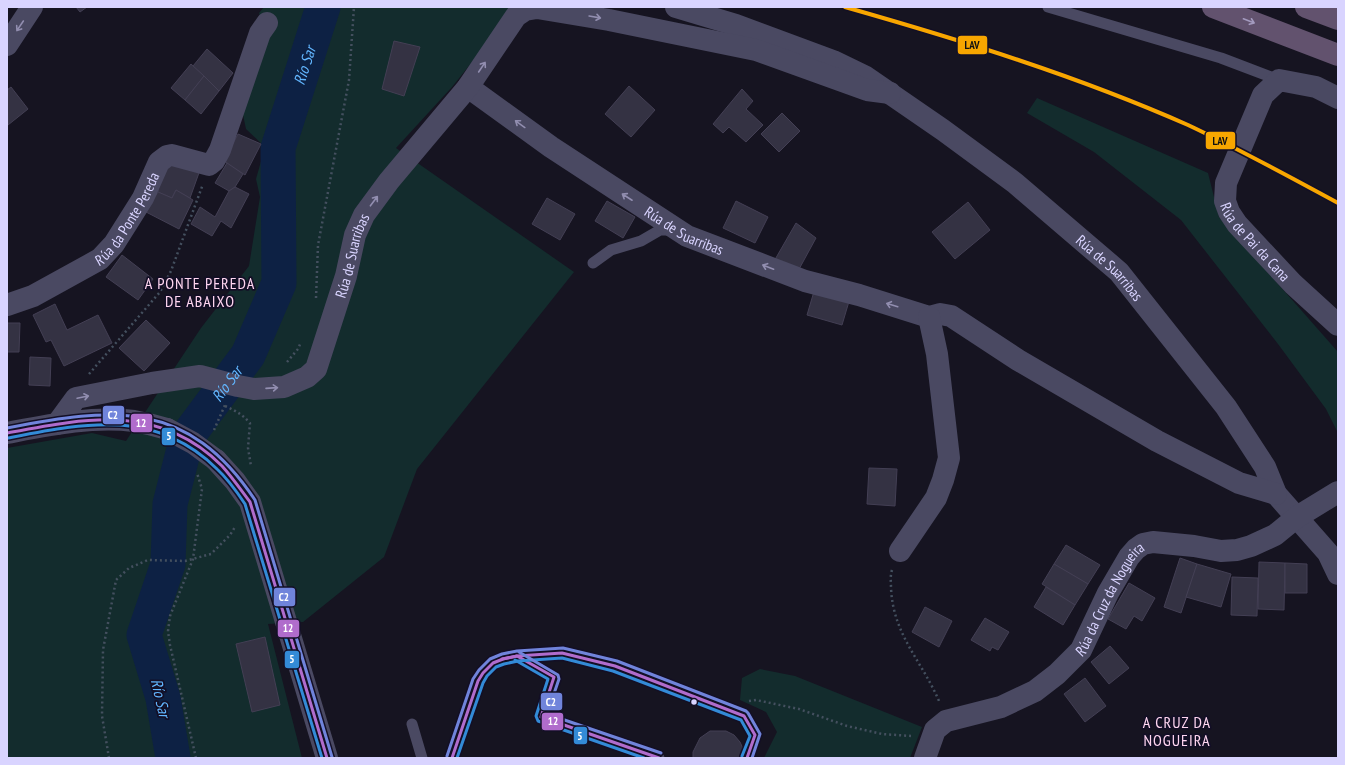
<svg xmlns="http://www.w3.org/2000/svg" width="1345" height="765" font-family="'PT Sans Narrow',sans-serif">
<rect width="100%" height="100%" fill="#161421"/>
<g fill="#132c2d">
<path d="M264,7h252l-64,80 -56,61 178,124 -157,197 -33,88 -81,65 -35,2 34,134h-295v-310l85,-15 34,8 75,-113 48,-62 11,-69 -4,-18 9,-32 -19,-18 -4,-19 24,-73 -7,-24z"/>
<path d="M1037,98l171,75 11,44 119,135v81l-12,-24 -48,-65 -97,-124 -87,-68 -67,-39z"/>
<path d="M760,669l35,7 127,51 -12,31h-146l13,-26 -11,-20 -26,-12 2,-22z"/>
</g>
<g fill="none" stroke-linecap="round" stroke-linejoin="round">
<path stroke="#0d2144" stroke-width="35" id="s1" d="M173,758l-10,-60 -19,-63 24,-71 2,-60 17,-67 61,-82 31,-72 -1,-135 45,-141"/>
</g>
<g fill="#343243" stroke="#433f54">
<path d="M76,7h11l-7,5z"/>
<path d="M394,41l26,6 -16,49 -22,-7z"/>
<path d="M207,49l26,24 -14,18 -26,-25z"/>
<path d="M191,64l13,12 -19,24 -14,-12z"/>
<path d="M204,76l15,15 -18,23 -16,-14z"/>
<path d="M629,86l26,24 -24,27 -26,-23z"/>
<path d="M11,87l17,22 -20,16 -1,-35z"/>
<path d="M742,89l11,12 -7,8 17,16 -17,17 -17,-15 -6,6 -10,-9z"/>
<path d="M782,113l18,18 -21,21 -18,-18z"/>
<path d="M238,134l23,10 -16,31 -21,-14z"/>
<path d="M167,160l33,10 -10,28 -14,-8 -4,8 -14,-6 1,-16z"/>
<path d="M227,163l16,11 -8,13 -6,4 -14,-8z"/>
<path d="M235,187l14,7 -18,34 -10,-7 -9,15 -21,-12 9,-17 15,10 14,-26z"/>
<path d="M176,190l17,10 -14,29 -33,-17 12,-20 14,6z"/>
<path d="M547,198l28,16 -15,26 -28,-16z"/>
<path d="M607,201l28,16 -12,21 -28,-17z"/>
<path d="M736,201l32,16 -13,26 -32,-15z"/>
<path d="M968,202l22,28 -35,29 -23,-27z"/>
<path d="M796,223l20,15 -18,33 -25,-8z"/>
<path d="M122,255l31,24 -15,21 -32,-23z"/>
<path d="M815,288l35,10 -8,27 -35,-10z"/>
<path d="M55,304l12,26 31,-15 14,28 -48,23 -13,-26 -5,2 -13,-27z"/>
<path d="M146,320l24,23 -26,28 -25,-23z"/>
<path d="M7,323h13l-1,29h-12z"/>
<path d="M30,357l21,1 -1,28 -21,-1z"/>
<path d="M869,468l28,1 -2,37 -28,-2z"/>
<path d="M1066,545l34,20 -12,19 -34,-20z"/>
<path d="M1180,558l17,6 -16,49 -17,-6z"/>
<path d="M1259,562l26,1 -1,47 -26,-1z"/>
<path d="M1285,563l22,1v29h-22z"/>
<path d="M1054,564l34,20 -13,21 -33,-21z"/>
<path d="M1197,564l34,10 -10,33 -35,-10z"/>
<path d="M1232,577l26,1 -1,38 -26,-1z"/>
<path d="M1129,583l26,15 -13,23 -8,-5 -8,13 -18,-10z"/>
<path d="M1046,587l29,18 -12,20 -29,-18z"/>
<path d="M925,607l27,14 -13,26 -27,-15z"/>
<path d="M985,618l24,14 -11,18 -6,-3 -2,4 -19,-11z"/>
<path d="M265,637l15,68 -28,7 -16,-68z"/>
<path d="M1110,646l19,22 -20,16 -18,-22z"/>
<path d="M1085,678l21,28 -21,16 -21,-28z"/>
<path d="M710,731h16l8,4 6,7 5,11v5h-52v-6l7,-14z"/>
</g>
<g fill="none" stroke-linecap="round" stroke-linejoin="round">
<g stroke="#44505f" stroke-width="2.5" stroke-dasharray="2 3" stroke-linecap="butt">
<path d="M316,298l2,-53 31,-165 5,-73"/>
<path d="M287,362l11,-13 3,-7"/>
<path d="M89,374l71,-82 11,-21 32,-87"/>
<path d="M225,406c11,5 17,8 25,17l-2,25 3,18"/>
<path d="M214,430l11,-25"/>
<path d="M892,570c-2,6 -1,12 -1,18 2,47 31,73 48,113"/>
<path d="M749,701l7,-1 43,9 48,17 35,8 29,2"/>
<path d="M109,758l-7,-42 1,-66 13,-70 13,-12 19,-8 37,1 26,-7 19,-19 5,-8"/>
<path d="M196,758l-26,-113 -2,-14 2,-15 23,-57 9,-70 -5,-16"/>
</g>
<g stroke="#4a4962" stroke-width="11">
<path d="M1048,7l173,51 58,22"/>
<path d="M593,263l18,-13 30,-9 19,-11h13"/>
<path d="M517,656l37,21 -13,40 118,41"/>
<path d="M412,724l10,34"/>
<path d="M452,758l26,-77 5,-8 10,-10 10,-4 14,-3 45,-3 53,13 129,50 11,19 -8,23"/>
</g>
<g stroke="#4a4962" stroke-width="22">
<path id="s2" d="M676,7l60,18 97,36 33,16 77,53 72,53 104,89 107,135 39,60 11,27 52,59 10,21"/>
<path d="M7,45l25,-38"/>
<path id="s3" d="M468,87l83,60 136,89 118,45 54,14 70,22 11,-3 11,2 67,44 139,81 82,42 37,11"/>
<path id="s4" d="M1338,98l-22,-11 -37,-7 -16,15 -37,88 -1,18 4,11 8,12 56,60 45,41"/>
<path id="s5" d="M7,305l26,-9 67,-37 14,-15 29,-46 16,-36 8,-6 5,-1 37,10 5,-4 6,-11 40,-117 7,-10"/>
<path id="s6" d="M57,424l19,-26 76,-15 48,-7 38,10 16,3 30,-2 23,-10 9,-8 30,-93 9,-41 9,-20 25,-34 79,-94 48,-71 9,-6 12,-2 72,12 147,30 111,40 23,3"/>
<path d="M900,551l36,-53 7,-18 6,-22 -12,-104 -8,-37"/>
<path id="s7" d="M925,758l10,-28 11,-9 55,-14 34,-16 22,-17 24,-24 27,-57 21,-36 7,-8 7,-5 10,-2 41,4 27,5 16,-1 14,-4 24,-11 22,-18 41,-25"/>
</g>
<g stroke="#4a4962" stroke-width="22">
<path d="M7,433c42,-8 84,-17 127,-12 11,2 23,5 33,8"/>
<path d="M216,460l19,21 15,21 77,256"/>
</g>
<g stroke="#62526e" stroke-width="22">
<path d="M1213,7l125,48"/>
<path d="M1306,7l32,12"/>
</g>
<path stroke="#4a4962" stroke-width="22" d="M167,429l26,14 23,17"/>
<defs>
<g id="bus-1">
<path d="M7,433c79,-15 152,-30 215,33 10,11 19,24 28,36l77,256"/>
<path d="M502,659l15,-3 37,21 -13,40 118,41"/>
<path d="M452,758l26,-77 5,-8 10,-10 10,-4 14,-3 45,-3 53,13 129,50 11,19 -8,23"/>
</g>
<g id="bus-2">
<path d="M8,438c77,-15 147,-30 209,31 11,10 20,23 28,35l77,254"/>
<path d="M515,660l33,19 -12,37 2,5 106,37"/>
<path d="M457,758l26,-75 4,-7 9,-9 8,-3 14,-3 44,-3 51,13 128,49 9,16 -8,20"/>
</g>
<g id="bus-3">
<path d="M7,428c106,-21 181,-29 248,72l77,257"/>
<path d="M519,652l39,23 1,4 -12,35 114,39"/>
<path d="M447,756l26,-77 6,-9 11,-11 12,-5 15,-3 46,-3 54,13 129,50 2,2 12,21 -8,24"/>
</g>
</defs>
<use href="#bus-1" stroke="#130f26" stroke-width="6"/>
<use href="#bus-2" stroke="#130f26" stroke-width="6"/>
<use href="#bus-3" stroke="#130f26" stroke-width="6"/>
<use href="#bus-1" stroke="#b06ccc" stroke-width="3"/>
<use href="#bus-2" stroke="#338bd7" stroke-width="3"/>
<use href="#bus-3" stroke="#7084db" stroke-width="3"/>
<defs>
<path id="rail-1" d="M845,7c116,33 232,69 343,118 51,24 100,51 150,78"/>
</defs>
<use href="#rail-1" stroke="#130f26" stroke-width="7"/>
<use href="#rail-1" stroke="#f7a600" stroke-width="4"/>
</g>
<defs><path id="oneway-shaft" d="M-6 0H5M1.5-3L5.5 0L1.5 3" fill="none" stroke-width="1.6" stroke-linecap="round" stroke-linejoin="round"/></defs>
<g stroke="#928eb0">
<use href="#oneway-shaft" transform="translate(595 17) rotate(10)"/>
<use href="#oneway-shaft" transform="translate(20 26) rotate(124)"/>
<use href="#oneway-shaft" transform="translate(482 67) rotate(-56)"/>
<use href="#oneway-shaft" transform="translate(520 124) rotate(-144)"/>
<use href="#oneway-shaft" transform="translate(627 197) rotate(-147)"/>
<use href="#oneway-shaft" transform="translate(374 201) rotate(-53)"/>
<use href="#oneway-shaft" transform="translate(768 267) rotate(-159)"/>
<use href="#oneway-shaft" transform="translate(892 305) rotate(-163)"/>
<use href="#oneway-shaft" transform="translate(272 388) rotate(-4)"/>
<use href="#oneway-shaft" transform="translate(83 397) rotate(-12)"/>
</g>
<use stroke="#a39abe" href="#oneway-shaft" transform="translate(1249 21) rotate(21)"/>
<circle fill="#d9d4ff" stroke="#130f26" stroke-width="1.5" cx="694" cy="702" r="3.5"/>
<g text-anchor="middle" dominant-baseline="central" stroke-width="3.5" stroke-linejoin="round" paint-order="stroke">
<g font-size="15" fill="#d9d4ff" stroke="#130f26">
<text stroke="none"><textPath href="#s5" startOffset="153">Rúa da Ponte Pereda</textPath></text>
<text stroke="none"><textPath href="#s3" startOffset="260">Rúa de Suarribas</textPath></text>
<text stroke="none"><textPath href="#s4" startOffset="249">Rúa de Pai da Cana</textPath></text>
<text stroke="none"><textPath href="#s6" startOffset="400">Rúa de Suarribas</textPath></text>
<text stroke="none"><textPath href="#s2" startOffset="513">Rúa de Suarribas</textPath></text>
<text stroke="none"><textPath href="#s7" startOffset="259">Rúa da Cruz da Nogueira</textPath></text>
</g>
<g font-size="16" font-style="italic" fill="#62b6ff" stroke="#130f26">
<text stroke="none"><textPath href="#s1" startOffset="733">Río Sar</textPath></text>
<text stroke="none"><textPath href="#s1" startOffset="397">Río Sar</textPath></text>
<text transform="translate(161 698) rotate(77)">Río Sar</text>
</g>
<g font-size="16" letter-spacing="1" fill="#ffd6f0" stroke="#130f26">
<text x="200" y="283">A PONTE PEREDA<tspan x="200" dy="18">DE ABAIXO</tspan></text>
<text x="1177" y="722">A CRUZ DA<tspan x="1177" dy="18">NOGUEIRA</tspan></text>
</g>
</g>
<g stroke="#130f26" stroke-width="1.5">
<rect x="957" y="35" width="31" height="20" rx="4" fill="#f7a600"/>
<rect x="1205" y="131" width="31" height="19" rx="4" fill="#f7a600"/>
<rect x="102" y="405" width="23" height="20" rx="4" fill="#7084db"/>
<rect x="130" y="413" width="23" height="20" rx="4" fill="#b06ccc"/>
<rect x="161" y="427" width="15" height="19" rx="4" fill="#338bd7"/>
<rect x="273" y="587" width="23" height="20" rx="4" fill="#7084db"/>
<rect x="277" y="619" width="23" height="19" rx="4" fill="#b06ccc"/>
<rect x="284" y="650" width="16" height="19" rx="4" fill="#338bd7"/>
<rect x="540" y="692" width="23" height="19" rx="4" fill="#7084db"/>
<rect x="541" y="712" width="23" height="19" rx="4" fill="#b06ccc"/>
<rect x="573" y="726" width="15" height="19" rx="4" fill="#338bd7"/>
</g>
<g font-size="11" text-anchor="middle" font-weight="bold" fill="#fff">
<text x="113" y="419">C2</text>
<text x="141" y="427">12</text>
<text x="169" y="440">5</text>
<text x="284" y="601">C2</text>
<text x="288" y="632">12</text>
<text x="292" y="663">5</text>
<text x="551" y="706">C2</text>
<text x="553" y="725">12</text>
<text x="580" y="740">5</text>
</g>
<g font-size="11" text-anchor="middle" font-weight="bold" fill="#111">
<text x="972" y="49">LAV</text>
<text x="1220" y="145">LAV</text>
</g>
<rect width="1345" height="765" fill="none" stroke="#d9d4ff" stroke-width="16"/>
</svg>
